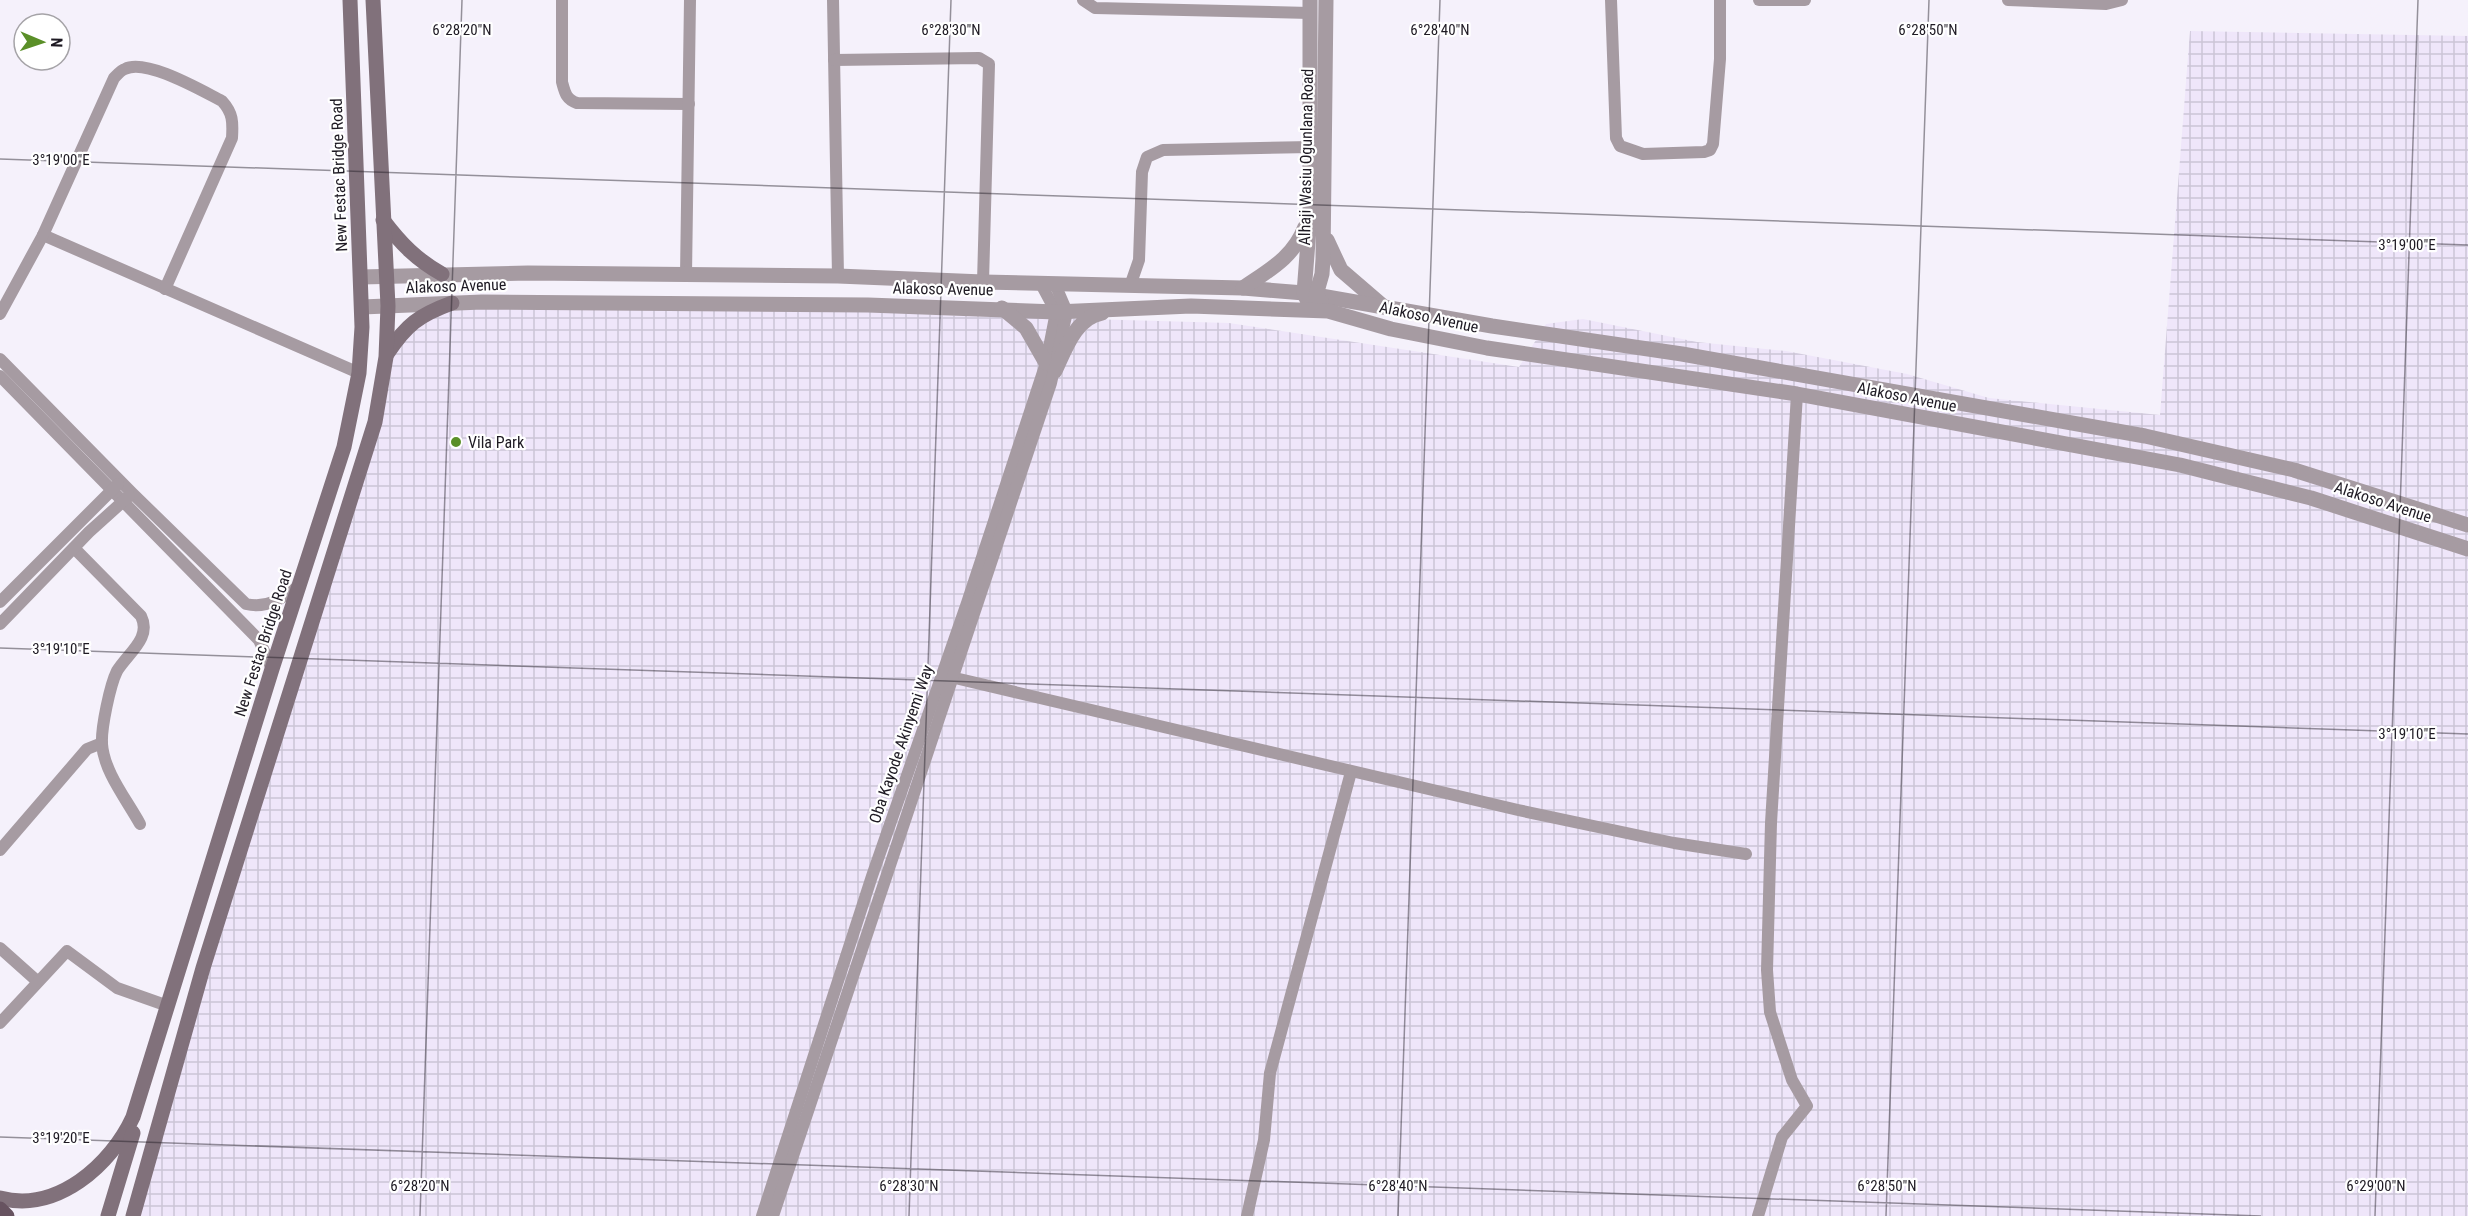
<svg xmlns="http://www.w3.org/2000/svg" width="2468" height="1216" font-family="'Roboto Condensed',sans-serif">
<defs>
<pattern id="industrial-grid" width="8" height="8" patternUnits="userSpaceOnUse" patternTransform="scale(1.5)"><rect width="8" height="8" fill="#efe6fa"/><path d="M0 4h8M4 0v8" fill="none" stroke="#ccc5d6"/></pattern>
</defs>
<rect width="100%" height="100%" fill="#f5f1fb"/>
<path fill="url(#industrial-grid)" d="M2190,31l278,5v1180h-2336l11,-64 200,-606 47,-207 44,-38 285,3 221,11 289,8 290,44 27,-43 37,-5 114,23 89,9 121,23 82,24 171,17z"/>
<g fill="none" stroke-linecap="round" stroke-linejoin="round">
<g stroke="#a69ba2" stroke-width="12">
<path d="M562,0v82c3,11 4,17 15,21l112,1"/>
<path d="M833,0l5,276"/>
<path d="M1083,0l12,8 215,5"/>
<path d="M1611,0l5,138 4,8 23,8 61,-2 6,-2 3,-6 7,-85v-59"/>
<path d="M1759,0h46"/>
<path d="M2008,0l98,4 16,-4"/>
<path d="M834,60l145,-2 10,6 -6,218"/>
<path d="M43,235l316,138"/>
<path d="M686,275l4,-275"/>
<path d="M1130,286l9,-26 3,-88 5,-15 16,-7 148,-3"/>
<path d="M0,314l43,-79 71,-157c3,-3 7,-8 11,-9 21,-11 77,22 97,32 11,12 11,21 10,37l-67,151"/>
<path d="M0,359l132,134 114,111c22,5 37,-6 54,-19"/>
<path d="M0,376l259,264 13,29"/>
<path d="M74,548l67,68c11,22 -13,37 -24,55 -7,14 -16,57 -15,73 2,28 25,56 38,80"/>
<path d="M0,602l118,-118"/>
<path d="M0,624l89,-92 40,-36"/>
<path d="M955,678l563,132 156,33 72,11"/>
<path d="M0,850l87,-101 15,-6"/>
<path d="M0,948l37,33"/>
<path d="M0,1023l67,-72 50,37 51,18"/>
<path d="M762,1216l110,-340 95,-273 79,-240 10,-51 -15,-28"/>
<path d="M773,1216l278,-833 16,-71 -12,-28"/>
<path d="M1247,1216l17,-76 6,-67 81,-301"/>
<path d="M1758,1216l24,-79 25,-31 -15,-26 -22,-68 -3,-42 4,-147 26,-429"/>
</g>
<g stroke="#a69ba2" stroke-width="15">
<path d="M1327,240l14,30 43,37"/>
<path d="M361,277l167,-4 310,3 145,6 260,6 61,5 188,33 190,28 463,82 149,34 174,55"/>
<path d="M1243,288c26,-18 50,-30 62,-61"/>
<path d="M1308,302l-4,-9 6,-77v-216"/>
<path d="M1322,303l-6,-8 6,-21 1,-15 3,-259"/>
<path d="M362,307l120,-5 386,3 188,7 135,-6 137,5 63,18 96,19 310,46 383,71 131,33 157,51"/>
<path d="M1002,308l24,20 20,35"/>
<path d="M1055,371c10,-21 21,-54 47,-58"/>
</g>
<g stroke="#81717b" stroke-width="15">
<path d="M383,220c18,24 34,40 59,54"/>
<path d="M387,354c19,-29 32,-39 65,-51"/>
<path d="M0,1198c57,15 111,-33 133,-81l139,-448 72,-222 15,-74 3,-46 -12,-327"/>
<path d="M108,1216l25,-83"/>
<path d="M133,1216l70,-248 172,-546 11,-65 2,-51 -15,-306"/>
</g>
<path stroke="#675360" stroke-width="15" d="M0,1209l7,7"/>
</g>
<path fill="none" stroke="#1e1a23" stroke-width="1.5" stroke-opacity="0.45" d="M0,159l2468,86M0,648l2468,86M0,1137l2261,79M420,1216l42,-1216M909,1216l42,-1216M1398,1216l42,-1216M1886,1216l43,-1216M2375,1216l43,-1216"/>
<circle fill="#5a8f28" stroke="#fff" stroke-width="2" cx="456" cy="442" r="6"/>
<g text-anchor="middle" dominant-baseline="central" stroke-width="4.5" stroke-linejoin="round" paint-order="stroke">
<g font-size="16" fill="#1e1a23" stroke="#fff">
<text transform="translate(1306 157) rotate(-89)">Alhaji Wasiu Ogunlana Road</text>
<text transform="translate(339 175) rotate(-92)">New Festac Bridge Road</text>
<text transform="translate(456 286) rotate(-2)">Alakoso Avenue</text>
<text transform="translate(943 289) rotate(1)">Alakoso Avenue</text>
<text transform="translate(1429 317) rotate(12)">Alakoso Avenue</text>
<text transform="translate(1907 397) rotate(11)">Alakoso Avenue</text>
<text transform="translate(2383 502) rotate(18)">Alakoso Avenue</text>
<text transform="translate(263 643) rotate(-72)">New Festac Bridge Road</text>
<text transform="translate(901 744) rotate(-71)">Oba Kayode Akinyemi Way</text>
</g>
<g font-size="16" fill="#1e1a23" stroke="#fff" text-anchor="start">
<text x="468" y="442">Vila Park</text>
</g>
</g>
<g font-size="15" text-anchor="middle" fill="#1e1a23" stroke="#fff" stroke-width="4.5" stroke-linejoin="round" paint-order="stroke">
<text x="462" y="35">6°28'20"N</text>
<text x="951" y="35">6°28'30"N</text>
<text x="1440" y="35">6°28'40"N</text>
<text x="1928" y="35">6°28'50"N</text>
<text x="61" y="165">3°19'00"E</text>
<text x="2407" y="250">3°19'00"E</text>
<text x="61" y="654">3°19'10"E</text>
<text x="2407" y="739">3°19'10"E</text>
<text x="61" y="1143">3°19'20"E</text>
<text x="420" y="1191">6°28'20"N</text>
<text x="909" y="1191">6°28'30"N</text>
<text x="1398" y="1191">6°28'40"N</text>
<text x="1887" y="1191">6°28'50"N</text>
<text x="2376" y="1191">6°29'00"N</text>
</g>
<g transform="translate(42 42) rotate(92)"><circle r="28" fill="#ffffff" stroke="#a5a3a7" stroke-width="1.5"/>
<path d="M0-4.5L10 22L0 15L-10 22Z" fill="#5a8f28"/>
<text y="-9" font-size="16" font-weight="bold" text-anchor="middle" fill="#1e1a23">N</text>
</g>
</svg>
